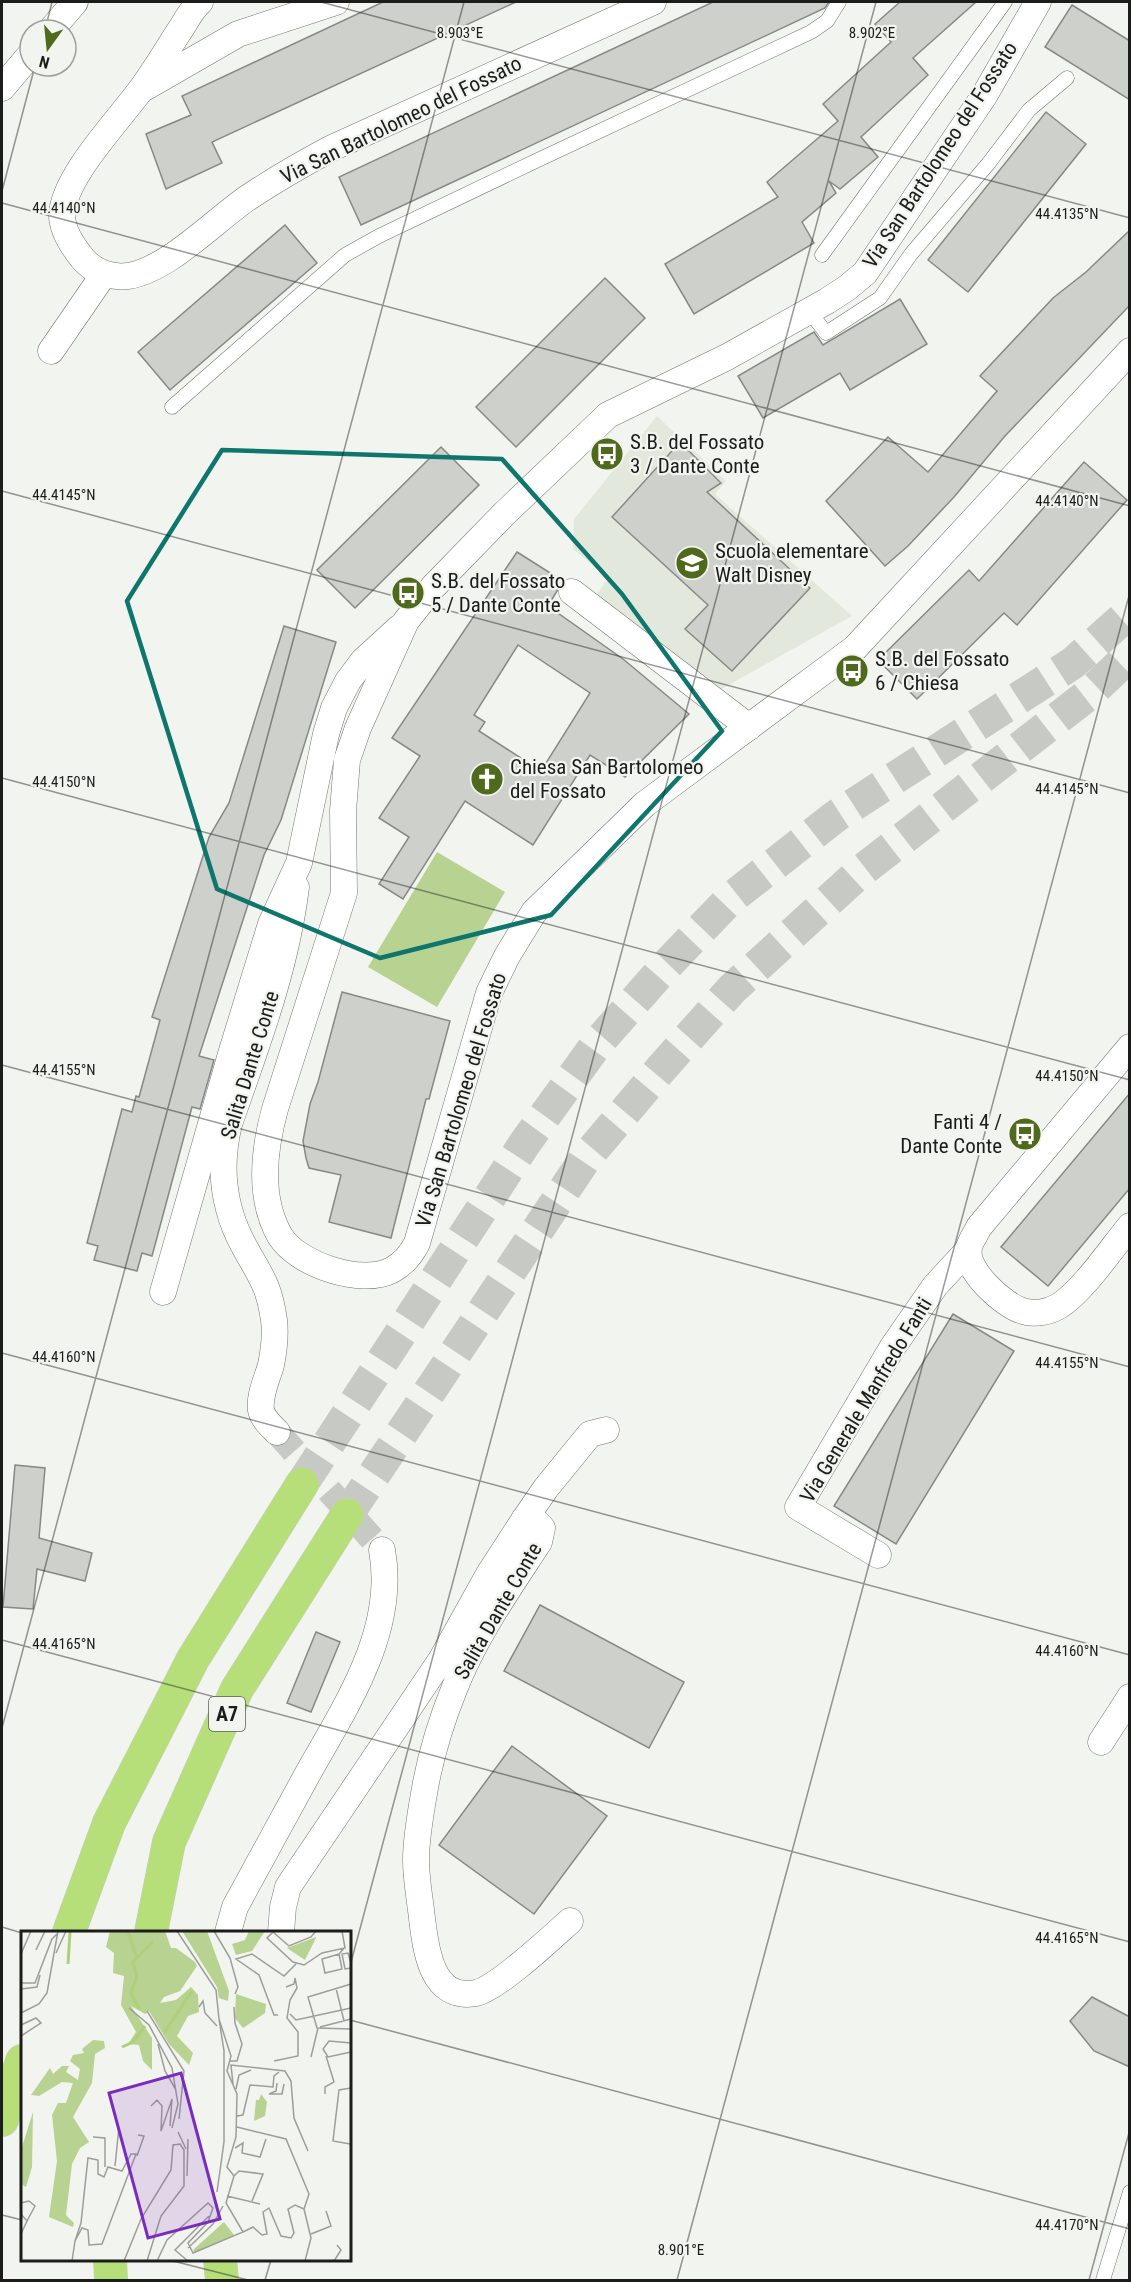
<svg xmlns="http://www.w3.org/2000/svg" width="1131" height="2282" font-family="'Roboto Condensed',sans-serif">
<rect width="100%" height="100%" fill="#f2f4ef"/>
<path fill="#e3e8dd" d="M657,416l69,65 -11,13 137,122 -136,76 -122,-93 14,-21 -35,-29 1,-30z"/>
<path fill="#b7d291" d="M437,852l68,40 -68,115 -69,-40z"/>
<g fill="#ced0cc" stroke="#878985" stroke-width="1.5" fill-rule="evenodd">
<path d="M383,2h133l-304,140 10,21 -56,26 -20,-55 45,-19 -9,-19z"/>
<path d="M713,2h116l-4,6 -464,217 -22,-48z"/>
<path d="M900,2h76l-63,56 15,17 -67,62 17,20 -38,32 -11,-8 7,12 -34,29 12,21 -120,71 -29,-50 113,-67 -11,-15 71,-61 -15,-17 68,-62 -16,-18z"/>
<path d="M1072,5l58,36v59l-85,-53z"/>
<path d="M1046,112l40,32 -118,148 -40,-32z"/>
<path d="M285,225l32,38 -147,127 -32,-38z"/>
<path d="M1130,230v75l-125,131 -51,61 -46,49 -23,20 -59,-65 62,-64 40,35 69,-81 -17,-15 73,-78 33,-26z"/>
<path d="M605,278l40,40 -129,129 -40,-40z"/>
<path d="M900,299l27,45 -77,46 -10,-17 -77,45 -25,-42 76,-44 9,13z"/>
<path d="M680,442l41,41 -14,9 103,96 -78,83 -47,-42 23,-24 -96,-88z"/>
<path d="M441,447l38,38 -124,123 -38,-38z"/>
<path d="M1084,462l43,38 -110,125 -13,-12 -87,86 -39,-39 91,-90 10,11z"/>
<path d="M517,552l46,29 -15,25 75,53 66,55 -64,63 -35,-22 -57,90 -68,-44 -62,98 -24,-15 30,-47 -30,-19 41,-62 -28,-18zM518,645l72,48 -49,78 -62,-40 6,-9 -11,-7z"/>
<path d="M284,626l52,16 -55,178 -17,35 -65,201 15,4 -14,49 -8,-2 -40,149 -10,-3 -5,18 -43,-11 4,-14 -11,-3 35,-134 10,3 4,-16 3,1 21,-77 -8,-3 57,-180 20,-34z"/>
<path d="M342,992l108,29 -21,78h-3l-35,139 -62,-16 12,-47 -32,-7 -3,-10 -3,-17 7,-37 8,-22z"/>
<path d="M1130,1093v95l-82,98 -47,-39z"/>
<path d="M953,1314l61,37 -118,193 -62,-38z"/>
<path d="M15,1465l30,3 -6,70 53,15 -7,28 -48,-12 -4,40 -30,-2z"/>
<path d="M540,1605l144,77 -35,66 -145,-77z"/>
<path d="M316,1632l24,10 -29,70 -24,-9z"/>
<path d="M512,1746l95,70 -73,98 -95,-69z"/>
<path d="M1092,1997l38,20v50l-36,-16 -24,-30z"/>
</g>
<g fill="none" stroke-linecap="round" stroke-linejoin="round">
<path stroke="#c7c9c5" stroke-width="26" stroke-dasharray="26 13" stroke-linecap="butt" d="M277,1432l105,118"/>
<g stroke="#c7c9c5" stroke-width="33" stroke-dasharray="33 16" stroke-linecap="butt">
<path d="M302,1484l223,-341 71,-98 66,-75 68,-71 106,-83 237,-153 57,-51"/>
<path d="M347,1515l238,-356 75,-89 72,-81 128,-117 229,-178 41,-39"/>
</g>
<defs>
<g id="service">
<path d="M822,255l183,-253"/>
<path d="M809,311l17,22 54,-35 31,-44 77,-90 41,-54 38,-32"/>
<path d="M172,407l173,-152 34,-19 161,-77 271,-127 16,-11 12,-19"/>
<path d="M1103,2280l27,-88"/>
</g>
<g id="minor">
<path d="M200,2c-7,6 -13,17 -18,25 -14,21 -26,42 -40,61 -22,31 -79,89 -80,127 0,15 12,33 21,44 11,13 28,19 45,17 40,-6 87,-56 121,-79 27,-18 55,-34 83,-49l321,-146"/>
<path d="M1038,2l-54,94 -119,177 -18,15 -20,13 -100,56 -119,58 -104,99 -71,73 -27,34 -48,107 -11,32 -4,51 1,82 -69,216c-11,40 -17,89 5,127 18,29 82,50 112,34 11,-6 20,-17 25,-27l72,-250 18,-37 27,-44 111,-108 210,-156 275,-297"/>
<path d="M51,30l24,-28"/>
<path d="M146,87l92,-53 98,-32"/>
<path d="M2,88l28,-33"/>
<path d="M51,351l53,-77"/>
<path d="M572,592l177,135"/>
<path d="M1130,1047l-151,180c-3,7 -9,14 -10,21 -5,22 35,58 54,63 11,4 26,1 36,-5 24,-15 52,-57 71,-80"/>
<path d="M163,1292l68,-238 40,-130 28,-61 27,-129 8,-26 14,-27 15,-20 36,-33"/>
<path d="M277,1432c-6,-6 -14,-13 -16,-22 -2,-15 6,-31 10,-45 3,-15 5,-29 3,-45 -5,-35 -13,-43 -29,-72 -22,-39 -27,-79 -16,-124 27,-77 57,-155 67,-237"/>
<path d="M524,1520l22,-32 44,-54 16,-4"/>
<path d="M878,1555l-80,-48 94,-159 43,-62 33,-36"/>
<path d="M1101,1742l29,-45"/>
<path d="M228,1932l7,-25c24,-44 48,-88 72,-132 38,-68 90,-144 75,-225"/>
<path d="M281,1932l2,-25 5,-20 153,-227 48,-86 35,-54 9,-1 9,9 -3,14c-30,46 -64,94 -84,145 -13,32 -24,67 -30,101 -4,22 -9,50 -9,72 0,17 3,34 5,50 4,31 7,92 55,83 22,-5 75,-55 94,-72"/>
</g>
<g id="motorway">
<path d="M69,1932l40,-109 84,-164 109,-175"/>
<path d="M151,1932l18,-90 68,-153 110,-174"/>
<path d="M2,2120l20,-59"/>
<path d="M110,2260l1,20"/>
<path d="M220,2260l2,20"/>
</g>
</defs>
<use href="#service" stroke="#747672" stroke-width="15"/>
<use href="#minor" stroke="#747672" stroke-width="27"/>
<use href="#motorway" stroke="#cdcdcd" stroke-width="34"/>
<use href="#service" stroke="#fff" stroke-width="14"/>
<use href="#minor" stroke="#fff" stroke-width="26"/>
<use href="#motorway" stroke="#b6de79" stroke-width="33"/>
</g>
<path fill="none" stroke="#0f766e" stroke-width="4.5" stroke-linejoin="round" d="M222,450l280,9 120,135 100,137 -171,184 -171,43 -163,-69 -90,-288z"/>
<path fill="none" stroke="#1c1d1b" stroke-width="1.5" stroke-opacity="0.45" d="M321,2l809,216M45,30l7,-28M2,191l33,-125M2,203l1128,303M2,491l1128,302M2,778l1128,302M2,1065l1128,302M2,1353l1128,302M2,1640l1128,302M2,1728l462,-1726M2,1927l20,6M350,1966l526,-1964M350,2020l780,209M2,2215l20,5M169,2260l79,20M265,2280l6,-20M677,2280l453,-1688M1089,2280l41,-151"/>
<defs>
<symbol id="bus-disc" viewBox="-11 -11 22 22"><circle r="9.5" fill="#4f6a1c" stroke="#f2f4ef"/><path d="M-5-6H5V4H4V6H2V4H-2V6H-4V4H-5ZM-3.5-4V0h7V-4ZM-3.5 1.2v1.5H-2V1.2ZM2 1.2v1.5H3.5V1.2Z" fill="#fff"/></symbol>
<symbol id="school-disc" viewBox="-11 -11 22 22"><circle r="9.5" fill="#4f6a1c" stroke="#f2f4ef"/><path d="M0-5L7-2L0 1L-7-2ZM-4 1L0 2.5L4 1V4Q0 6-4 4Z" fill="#fff"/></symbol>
<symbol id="church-disc" viewBox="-11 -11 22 22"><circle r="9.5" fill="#4f6a1c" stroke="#f2f4ef"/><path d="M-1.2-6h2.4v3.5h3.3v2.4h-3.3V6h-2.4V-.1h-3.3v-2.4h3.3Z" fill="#fff"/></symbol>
</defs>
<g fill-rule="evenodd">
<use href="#bus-disc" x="588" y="435" width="38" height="38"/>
<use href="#school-disc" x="673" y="544" width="38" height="38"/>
<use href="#bus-disc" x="389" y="574" width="38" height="38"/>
<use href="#bus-disc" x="833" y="652" width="38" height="38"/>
<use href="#church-disc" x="468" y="760" width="38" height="38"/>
<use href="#bus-disc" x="1006" y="1115" width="38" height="38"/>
</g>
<g text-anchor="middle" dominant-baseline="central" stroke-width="4.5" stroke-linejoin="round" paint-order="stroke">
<rect fill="#f2f4ef" stroke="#5c5e5b" stroke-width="1.5" x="209" y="1697" width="36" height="34" rx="4.5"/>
<g font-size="20" font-weight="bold" fill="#1c1d1b">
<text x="227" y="1714">A7</text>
</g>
<g font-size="21" fill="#1c1d1b" stroke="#f2f4ef">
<text transform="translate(401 120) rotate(-26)">Via San Bartolomeo del Fossato</text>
<text transform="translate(940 155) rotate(-57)">Via San Bartolomeo del Fossato</text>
<text transform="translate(250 1065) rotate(-73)">Salita Dante Conte</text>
<text transform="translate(461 1100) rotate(-73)">Via San Bartolomeo del Fossato</text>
<text transform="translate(866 1400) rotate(-59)">Via Generale Manfredo Fanti</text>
<text transform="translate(498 1611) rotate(-60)">Salita Dante Conte</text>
</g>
<g font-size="21" fill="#1c1d1b" stroke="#f2f4ef" text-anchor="start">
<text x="630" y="442">S.B. del Fossato<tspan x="630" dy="24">3 / Dante Conte</tspan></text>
<text x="715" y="551">Scuola elementare<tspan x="715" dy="24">Walt Disney</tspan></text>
<text x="431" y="581">S.B. del Fossato<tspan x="431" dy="24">5 / Dante Conte</tspan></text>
<text x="875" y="659">S.B. del Fossato<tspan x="875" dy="24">6 / Chiesa</tspan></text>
<text x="510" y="767">Chiesa San Bartolomeo<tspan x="510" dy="24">del Fossato</tspan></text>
<text x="1002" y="1122" text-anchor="end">Fanti 4 /<tspan x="1002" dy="24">Dante Conte</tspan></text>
</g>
</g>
<g transform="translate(21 1931)">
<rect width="330" height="330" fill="#f2f4ef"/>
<path d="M89,0h55l6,17h5l19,14 2,4 -17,25 -16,6 -4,6 16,-3 15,-13 7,8 1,17 -11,4 -11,20 16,17 -4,12 -20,-21 -20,-33 -4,3 -14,-8 21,32v32l-9,-9 -4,-16 -11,-1 8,-12 -15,-27 3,-29 -11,-3 1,-20 -8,-6zM161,0h25l22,60 -1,10 -9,-3 -2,-11zM228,0h16l-13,20 -16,4 -4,-11 13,-4zM295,7l-11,22 -18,-12 29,-11zM215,63l30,10 -1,9 -22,15 -8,-10zM72,109l11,1 1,7 -10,6 -3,29 -19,34 16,25 -9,6 -8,16 -6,51 8,8 -1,4 -24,-10 8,-56 -5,-46 6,-12h8l7,-20 -11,-1 -23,14 -8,-1 19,-27 3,6 9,-8h7l-3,6 12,8 2,-11 -10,-8 3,-6 11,-2 -2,-4zM240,163l6,8 -2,14 -11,5 2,-21h3zM12,181l-1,55 -6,20 -5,-3v-34zM203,291l10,13 -39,18 -2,-3z" fill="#b7d291"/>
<path fill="none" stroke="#add078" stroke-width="3" d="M107,0l8,25M47,33l2,-32M118,78l-8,-16 6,-16 -4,-15 20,-21M143,102l28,-42M101,116l11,-5 12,-16"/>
<path fill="none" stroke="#9c9e9a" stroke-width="1.5" d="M193,0l16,27 8,29 -3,7M295,0l-5,6 -22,9 -16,-14 -6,6 26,24 11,3 18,-12 23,-5 -3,-17M15,19l9,-19M35,22l10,-22M0,23l10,-23M318,23l3,15 -17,4 -3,-14 17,-5 6,-7M330,32l-3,-10 -6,1 3,15 6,-1M0,52h14l17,-44 6,-6M330,53l-43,13 9,31 34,1M315,57l8,33M0,58l16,-2 3,-12M178,76l4,-6 2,12 12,13M108,77l20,17 23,43 6,36 -6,24M126,80l37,60 -5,48M0,82l18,-9 8,-11 11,-62M269,83l6,6 55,-12M257,84h-4l-15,-40 -23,-16 16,-5 32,22 12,-12M0,94l15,-7 5,5 -20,13M299,96l31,-8M330,112l-22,-2 -6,8 5,8 23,-5M137,113l7,27 11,19M290,126l7,-29M209,130h7l5,-17 -7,-21 -1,-16M253,130l24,-5v-24l-11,-14 3,-18 7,-12 -2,-10 -1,6 -8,3M256,152l-1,8 -7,3h13l2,-10M212,153l-2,-19 54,6 6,10 3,37 14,33M215,158l3,-14 12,-5M304,163v-7l9,-5 -8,-26M130,175l6,-6 5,6 -1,25 11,-32 -2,27M216,185l6,-1 7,-30 23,2 1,-11 5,-4M216,196l49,12 23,55 -5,15 7,29 -6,23M157,201l8,17M72,206l12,1v29M330,207v19M329,213l-17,-3 6,-51 12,-2M214,217l8,-5 -1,10 18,4 6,-18M116,225l7,-20 -6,-1M94,235l4,-39M166,245l1,-37M213,245l5,-5 24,3 -11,27M196,261l7,-50v-91l-5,-32M206,265l33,8M0,272l8,-2 6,5 -8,15M0,283l6,7 -6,13M222,301l10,-5 9,8 5,-1 -4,-22 6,-4 12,28 10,2 3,-5 -6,-24 7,-4 9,4M290,303l20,-8 -5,-15M167,317l25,-24 10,-18M51,330l3,-20 7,-13 6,2 1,15 13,-1 34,-90h-5l-9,17 -14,-4 -4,10 -6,-3v-14l-10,-2 -7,65 -6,18M103,330l17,-42 30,-49 2,-25 7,-1 4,6v36l-23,30 -14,45M136,330l10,-21 41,-37 5,5 -5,14 -20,21 5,10 50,-21 -17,-29 8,-27 -7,-9 9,-30 1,-43 -10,-23 4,-15 -12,-37 -3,-29 -39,-59M167,330l-13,-11 34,-34M313,330l7,-11 -4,-5"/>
<path fill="#7b2cbf" fill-opacity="0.15" stroke="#7b2cbf" stroke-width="3" d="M160,142l39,146 -72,19 -39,-145z"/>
<rect width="330" height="330" fill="none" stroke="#1c1d1b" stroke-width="3"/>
</g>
<g font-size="15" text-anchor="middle" fill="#1c1d1b" stroke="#f2f4ef" stroke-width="4.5" stroke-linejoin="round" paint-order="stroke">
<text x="872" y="38">8.902°E</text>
<text x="460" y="38">8.903°E</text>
<text x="64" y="213">44.4140°N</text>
<text x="1067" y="219">44.4135°N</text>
<text x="64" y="500">44.4145°N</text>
<text x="1067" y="506">44.4140°N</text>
<text x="64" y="787">44.4150°N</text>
<text x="1067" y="794">44.4145°N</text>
<text x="64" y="1075">44.4155°N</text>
<text x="1067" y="1081">44.4150°N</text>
<text x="64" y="1362">44.4160°N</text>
<text x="1067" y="1368">44.4155°N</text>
<text x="64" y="1649">44.4165°N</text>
<text x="1067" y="1656">44.4160°N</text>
<text x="1067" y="1943">44.4165°N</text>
<text x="1067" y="2230">44.4170°N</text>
<text x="681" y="2255">8.901°E</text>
</g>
<rect width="1131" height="2282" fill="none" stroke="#1c1d1b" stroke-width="6"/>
<g transform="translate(48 48) rotate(195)"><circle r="28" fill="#f2f4ef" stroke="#9c9e9a" stroke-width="1.5"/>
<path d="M0-4.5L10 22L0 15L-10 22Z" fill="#4f6a1c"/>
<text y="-9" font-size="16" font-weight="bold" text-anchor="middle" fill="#1c1d1b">N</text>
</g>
</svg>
